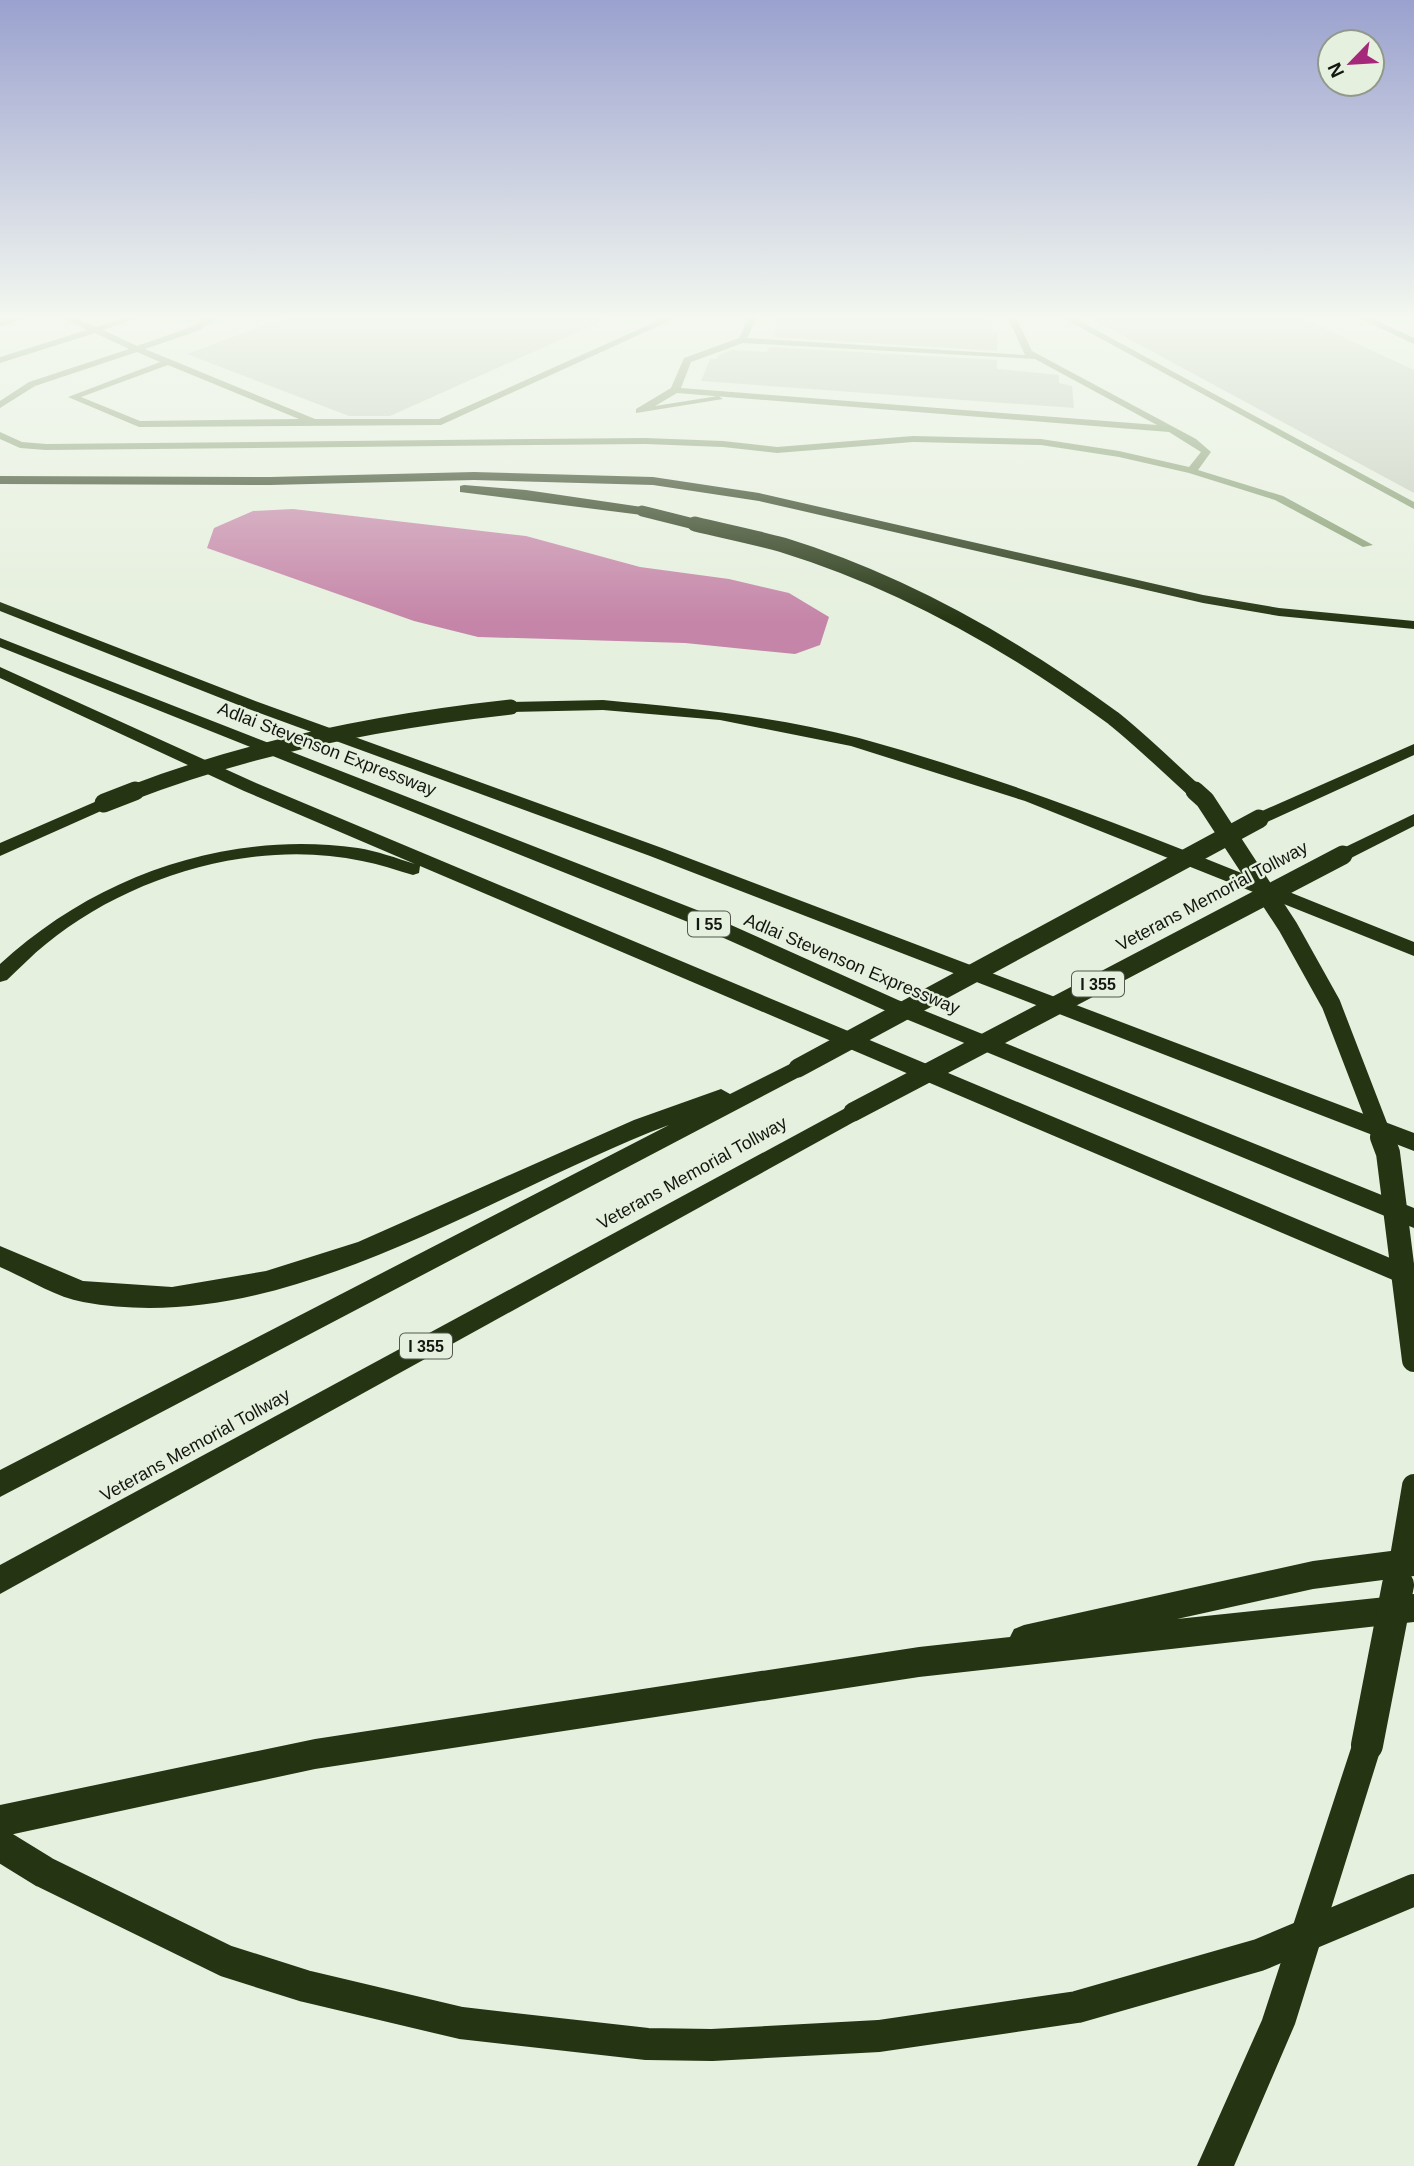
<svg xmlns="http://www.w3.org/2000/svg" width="1414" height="2166" font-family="Helvetica,sans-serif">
<rect width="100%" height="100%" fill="#e6f0de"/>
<path fill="#c585a8" d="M293,509l233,27 114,31 89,12 60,14 40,24 -9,28 -25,9 -110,-11 -207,-6 -64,-16 -207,-73 7,-20 39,-17z"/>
<g fill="#c4cdbc">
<path d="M283,318h326l-219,98h-41l-162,-62z"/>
<path d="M779,318h208l6,3 -1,11h6l-1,19 -224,-14z"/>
<path d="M1090,318h212l112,52v123z"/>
<path d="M769,347l228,13v9l62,6v8l13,3 2,22 -373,-27 9,-22h7l2,-4 13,-5 35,2z"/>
</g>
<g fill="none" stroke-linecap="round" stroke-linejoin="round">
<g fill="#839a6e" fill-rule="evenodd">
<path d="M10,318h15l-25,9v-6z"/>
<path d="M64,318h12l20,9 28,-9h14l-35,12 34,16 57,-20 11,-8h10l-15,12 -55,19 170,70h124l225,-101h12l-235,107 -302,2 -71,-30 92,-35 -23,-10 -102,34 -35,22v-7l29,-19 100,-33 -34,-16 -95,30v-6l87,-27zM168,365l131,54 -159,2 -59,-24z"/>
<path d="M749,318h8l-10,20 278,17 -17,-37h8l16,33 164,88 15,13 -13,18 85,26 90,49 -10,2 -88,-47 -86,-27 -70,-16 -78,-12 -128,-3 -136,11 -54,-6 -78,-3 -599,6 -26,-2 -20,-9v-7l22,10 24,2 599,-6 78,3 54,6 136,-11 128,3 78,12 70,16 12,-15 -32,-20 -492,-39 -22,13 63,-10 5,3 -87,14v-4l35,-21 13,-30 55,-20zM743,343l292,16 122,66 -476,-37 10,-26z"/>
<path d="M1063,318h11l340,184v7z"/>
<path d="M1359,318h12l43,20v6z"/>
</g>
<g fill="#253513" fill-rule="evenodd">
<path d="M474,472l179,5 106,16 444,102 76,13 135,13v8l-135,-13 -76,-13 -444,-102 -106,-16 -179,-5 -204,5 -270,-1v-8l270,1z"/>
<path d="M464,485l62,5 116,17 6,4 -6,4 -182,-23v-6z"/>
<path d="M0,602l258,100 404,146 752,285v18l-764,-295 -404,-148 -246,-97z"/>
<path d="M0,638l702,274 196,88 516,208v20l-530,-218 -196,-88 -688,-275z"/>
<path d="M0,667l256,116 1158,485v21l-994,-423 -1,7 -6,2c-17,-5 -34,-11 -51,-14 -107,-23 -233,15 -316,83 -14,11 -26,24 -39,36l-7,2v-18c97,-89 227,-134 358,-116 19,3 38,10 57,16l-171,-73 -244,-113z"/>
<path d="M603,700c86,8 172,16 256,38 190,52 372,132 555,204v14l-389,-155 -174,-55 -131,-26 -117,-10 -92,2 -8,-5 8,-5z"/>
<path d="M1414,744v11l-149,68 -6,1 -9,-5 3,-4z"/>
<path d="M104,798l6,1 2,4 -2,4 -110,49v-13z"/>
<path d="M1414,814v12l-65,33 -6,2 -9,-6 3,-4z"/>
<path d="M798,1060l7,2 3,6 -3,6 -805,423v-27l669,-345c-181,68 -384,214 -586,177 -28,-5 -57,-24 -83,-35v-21l83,35 89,6 94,-16 92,-29 276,-122 87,-31 9,5z"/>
<path d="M853,1104l8,2 3,6 -3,6 -861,476v-29z"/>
<path d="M1414,1548v28l-101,13 -136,30 237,-25v28l-495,55 -604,92 -315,68v-32l315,-66 604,-92 91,-10 4,-8 10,-4 289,-64z"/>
<path d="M1367,1730l11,4 4,11 -87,279 -61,142h-37l65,-146 90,-275 4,-11z"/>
</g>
<path stroke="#253513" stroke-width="11" d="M642,511l60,15"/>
<g stroke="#253513" stroke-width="15">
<path d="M695,524c29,7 59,13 88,21 120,37 229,99 330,173 29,23 56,50 84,75"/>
<path d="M131,793c122,-47 250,-72 380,-86"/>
</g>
<g stroke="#253513" stroke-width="19">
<path d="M1195,791l10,9 83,127 43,77 52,135"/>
<path d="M104,803l31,-12"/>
<path d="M798,1068l461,-249"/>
<path d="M853,1112l490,-257"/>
</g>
<g stroke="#253513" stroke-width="24">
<path d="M1382,1137l6,16 26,207"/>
<path d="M1397,1587l17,-101"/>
</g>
<g stroke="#253513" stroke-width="32">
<path d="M1367,1745l31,-160"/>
<path d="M0,1845l44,27 182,89 79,25 156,37 186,21 65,1 167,-9 198,-29 182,-52 155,-65"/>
</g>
</g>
<linearGradient id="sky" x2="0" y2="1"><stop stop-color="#9aa1ce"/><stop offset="0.51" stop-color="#f4f8f0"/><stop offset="1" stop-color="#f4f8f0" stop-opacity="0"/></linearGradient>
<rect width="1414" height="622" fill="url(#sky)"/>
<g text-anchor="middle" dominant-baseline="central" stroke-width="5" stroke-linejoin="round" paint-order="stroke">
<g fill="#e6f0de" stroke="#53584e" stroke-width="2">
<rect x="688" y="911.5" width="42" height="25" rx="5"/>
<rect x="1072" y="971.5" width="52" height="25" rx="5"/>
<rect x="400" y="1333.5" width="52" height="25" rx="5"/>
</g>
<g font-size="16" font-weight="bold" fill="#141711">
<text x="709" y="924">I 55</text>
<text x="1098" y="984">I 355</text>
<text x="426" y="1346">I 355</text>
</g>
<g font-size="18" fill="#141711" stroke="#e6f0de">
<text transform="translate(327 749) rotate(21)">Adlai Stevenson Expressway</text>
<text transform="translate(1212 896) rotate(-28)">Veterans Memorial Tollway</text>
<text transform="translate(852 964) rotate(23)">Adlai Stevenson Expressway</text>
<text transform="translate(692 1173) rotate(-29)">Veterans Memorial Tollway</text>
<text transform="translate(195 1445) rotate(-29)">Veterans Memorial Tollway</text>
</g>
</g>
<g transform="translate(1351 63) rotate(245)"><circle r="33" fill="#e6f0de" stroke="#92998c" stroke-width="2"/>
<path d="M0-5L12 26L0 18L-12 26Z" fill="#a6287a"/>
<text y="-10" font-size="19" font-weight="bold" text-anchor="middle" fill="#141711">N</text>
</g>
</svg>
